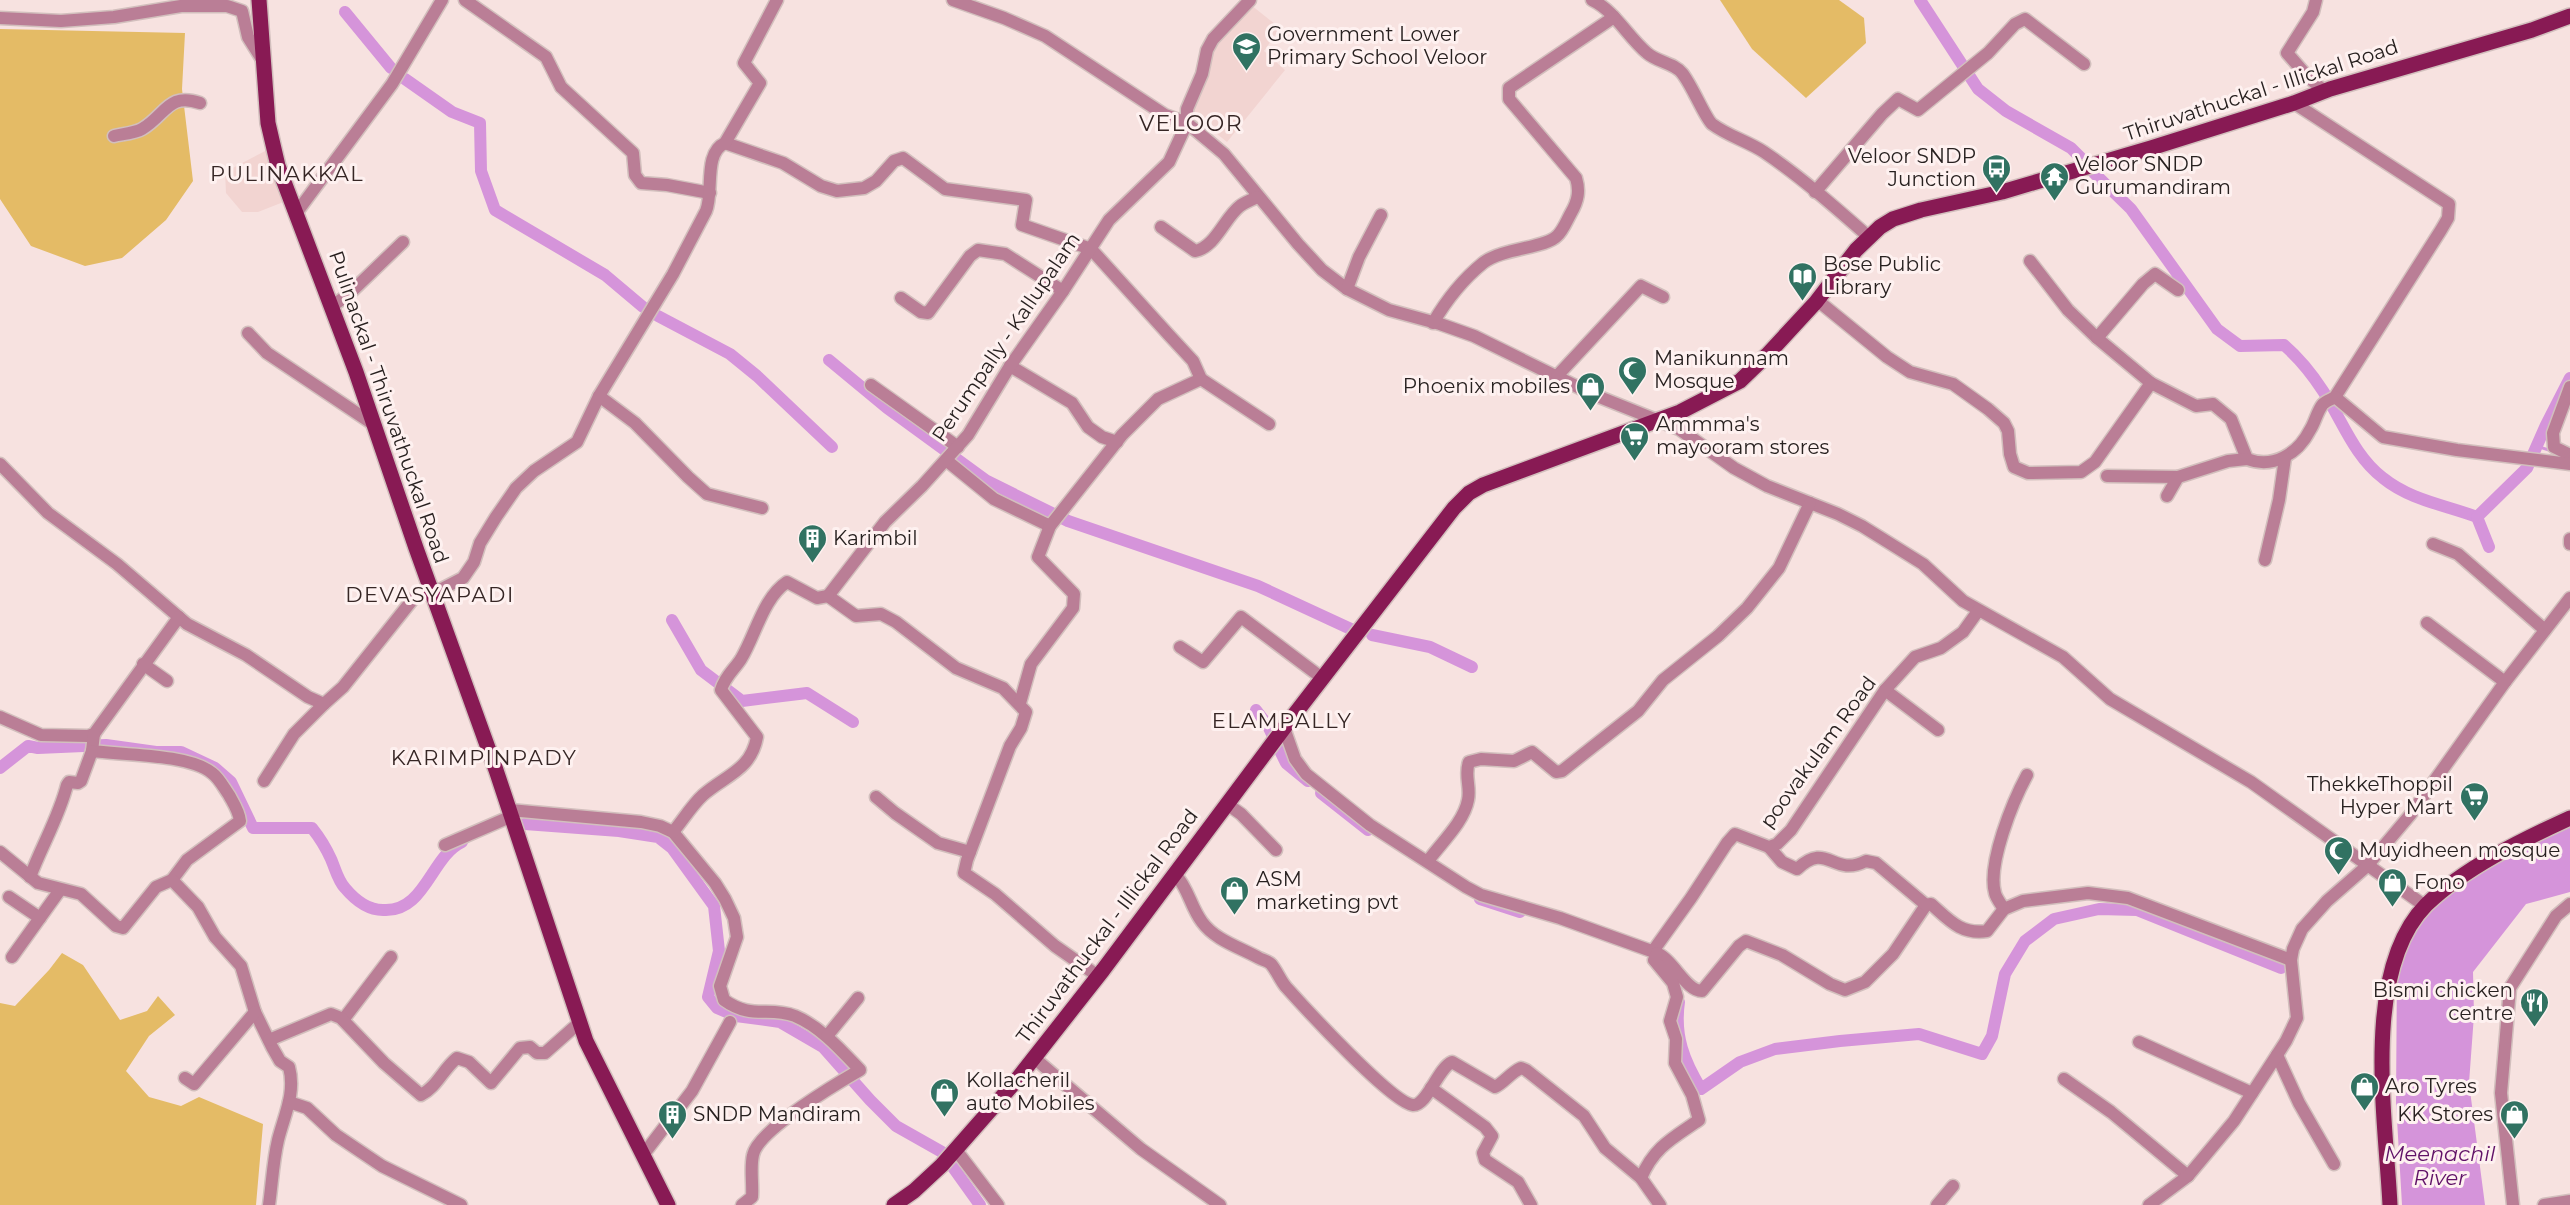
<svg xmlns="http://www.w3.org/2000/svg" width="2570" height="1205" font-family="Montserrat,sans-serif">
<rect width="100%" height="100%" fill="#f7e2e0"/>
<g fill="#f2d4d1">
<path d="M1251,5l29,23 -16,23 21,19 -58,72 -36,-29 18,-39 2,-19 10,-18z"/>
<path d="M267,150l19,51 -28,11h-16l-16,-19 -1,-21z"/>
</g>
<g fill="#e4bb66">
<path d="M1720,0h119l25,18 2,25 -60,55 -54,-49z"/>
<path d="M0,29l185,4 -3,56 11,92 -27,39 -44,38 -37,8 -54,-20 -31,-47z"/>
<path d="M62,953l21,12 37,55 27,-9 11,-15 17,19 -26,21 -23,35 23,26 32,9 18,-9 64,27 -7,81h-256v-202l15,3 34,-36z"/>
</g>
<path fill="#d594da" d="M2570,824v68l-44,12 -53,68 1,43 -5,68 16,122h-83l-6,-103 1,-136 21,-47 32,-27 66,-42z"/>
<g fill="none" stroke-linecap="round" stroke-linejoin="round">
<path stroke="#d594da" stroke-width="3" d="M2536,446l16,5"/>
<g stroke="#d594da" stroke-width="12">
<path d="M1920,0l58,89 28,22 65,37 10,10"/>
<path d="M345,12l46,56"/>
<path d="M405,79l47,33 28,11 1,48 14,39 110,65 38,32"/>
<path d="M2094,173l37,36 86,120 23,17 44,-1c15,13 28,29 39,46 19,29 31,65 60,87 27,22 62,27 94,39l12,30"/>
<path d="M658,316l72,38 27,22 75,71"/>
<path d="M829,360l58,48 100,73 81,40 190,65 95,44"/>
<path d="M2477,517l50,-49 19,-43 24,-47"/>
<path d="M672,620l29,50 41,31 65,-8 46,29"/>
<path d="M1372,635l58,12 42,20"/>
<path d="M1256,710l12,16 18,37 22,18"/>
<path d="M0,768l28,-22 10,2 68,-3 50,7h25l34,16 16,14 22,46h59c8,10 14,20 19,31 4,9 7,22 14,29 10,12 22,22 38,22 42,3 48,-54 79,-68"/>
<path d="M1321,793l47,37"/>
<path d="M525,824l94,7 39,6 14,11 42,58 5,45 -11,46 9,11 19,8 44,6 43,25 47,53 26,26 46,26 38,53"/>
<path d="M1480,899l40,13"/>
<path d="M1679,1002c-5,34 5,59 22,87l39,-27 35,-13 65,-8 79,-7 63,20 10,-18 13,-62 20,-33 29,-22 45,-10 38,1 144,58"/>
</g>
<defs>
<g id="minor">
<path d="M465,0l81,57 15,30 72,66 2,22 6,8 26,2 43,8"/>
<path d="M953,0l51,18 41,18 120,79 22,8 37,31 74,90 24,26 25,19 42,21 51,14 34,12 118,58 87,35 55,39 33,18 71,28 24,12 61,38 40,37 100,56 47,42 141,83 174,124"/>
<path d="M1592,0c23,11 35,36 55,53 10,9 27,10 35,20 10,12 23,45 30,51 16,12 35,17 52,28 37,25 72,56 106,86"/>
<path d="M2316,0l-3,12 -26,41 19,22 18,16"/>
<path d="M0,18l61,3 53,-4 67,-11h46l15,5 6,26 15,24"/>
<path d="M114,136c9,-2 21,-3 28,-7 24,-14 26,-37 58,-26"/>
<path d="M725,143l58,20 38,23 16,5 27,-3 12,-7 18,-20 9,-3 42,31 81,11 -4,25 69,24 77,85 25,27 8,18 68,45"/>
<path d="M1815,192l67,-78 16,-15 20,11 70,-57 27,-29 10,-5 59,45"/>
<path d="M297,212l95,-128 50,-84"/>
<path d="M1161,227l34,24c20,-3 30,-34 45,-45 5,-4 12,-6 17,-9"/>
<path d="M2030,261l38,49 29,28 54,45 45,23 17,-2 18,15 16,40c26,10 51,-5 63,-29 5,-7 7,-19 13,-26 3,-3 9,-5 12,-7l106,-167 7,-12 1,-14 -155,-101"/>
<path d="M1347,289l12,-32 22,-42"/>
<path d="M901,298l20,14 7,1 42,-57 8,-6 27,4 58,37"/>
<path d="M1817,300l70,57 23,15 43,12 35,25 16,14 4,8 2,23 4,13 14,6 53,-1 14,-10 56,-79"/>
<path d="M332,306l16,-11 55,-53"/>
<path d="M1433,323c14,-24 29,-43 50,-60 19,-15 63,-15 74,-27 6,-5 10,-16 14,-23 7,-12 9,-22 5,-35l-67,-79v-11l105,-71"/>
<path d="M248,333l19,20 106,71"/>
<path d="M2097,338l46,-54 12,-10 23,16"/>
<path d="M1010,366l62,37 16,24 14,10 15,5"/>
<path d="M1557,376l84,-90 22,11"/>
<path d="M871,385l87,62"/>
<path d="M2570,387l-17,46 1,14 16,8"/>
<path d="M599,396l36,27 53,54 19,17 55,14"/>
<path d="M2335,397l48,40 74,13 113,14"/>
<path d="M946,460l48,39 56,27"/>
<path d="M0,464l48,49 69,51 70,60 59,31 62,42 16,7 19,-17 70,-88 18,-8"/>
<path d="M2107,476l71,1"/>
<path d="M2167,496l11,-19 50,-16 19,-2"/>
<path d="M2570,539v5"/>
<path d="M2433,544l25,10 87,76"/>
<path d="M2265,560l14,-60 6,-42"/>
<path d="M432,594l31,-16 11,-16 6,-19 16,-26 20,-29 18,-17 43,-29 22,-46 74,-122 33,-63c8,-19 -3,-58 19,-68l35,-60 -16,-20 33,-63"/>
<path d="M828,596l57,-74 37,-36 46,-51 42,-69 53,-75 46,-71 60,-58 18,-39v-14l15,-35 5,-24 6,-11 37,-39"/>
<path d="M828,596l28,20 25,-2 15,8 60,46 47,20 23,24 -5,16 -11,18 -43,114 -3,13 31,21 60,52 43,30"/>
<path d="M2427,623l78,59"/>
<path d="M1180,647l23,15 38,-45 81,61"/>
<path d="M143,664l24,17"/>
<path d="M1885,690l53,40"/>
<path d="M1020,703l11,-39 42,-56 1,-14 -36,-37 12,-31 72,-91 36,-36 43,-20"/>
<path d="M0,717l41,18 47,1 6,-2 85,-117"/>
<path d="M1284,728l11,31 11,15 64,51 96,62 15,8 79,23 97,35c17,8 29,38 45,38l37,-45 7,-5 36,14 48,29 15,6 20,-8 28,-28 33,-49 5,-1c18,16 30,31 56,27l17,-22 19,-8 65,-8 40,5 163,62"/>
<path d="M94,734l-2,17c31,4 97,3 120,22 7,5 12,15 17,22 5,9 10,16 11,26l-53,39 -15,20"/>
<path d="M264,781l30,-47 30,-30"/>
<path d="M876,797l19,16 43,30 32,9"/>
<path d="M1227,804l14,10 35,36"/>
<path d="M510,810l131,12 19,4 13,6 42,51 10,16 9,19 3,19 -17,49 4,14c28,20 45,6 71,16 26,11 46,34 65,54 -24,14 -102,60 -107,85 -3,13 0,28 -1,42l-10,8"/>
<path d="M673,832c10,-12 19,-27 30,-37 23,-20 48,-25 54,-58l-36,-47c4,-14 13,-20 20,-31 15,-25 22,-61 46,-77l30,16 11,-2"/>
<path d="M445,845l67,-29"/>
<path d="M1769,847l13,15 15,7c31,-29 35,9 69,-8l10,2 50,42"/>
<path d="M0,852l38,31 43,11 35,32 7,2 33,-41 16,-7 26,27 17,30 26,29 14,46 17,35 8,14 9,6c7,26 -5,49 -11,73 -5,21 -6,44 -9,65"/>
<path d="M1428,861c13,-18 36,-39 40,-61 3,-13 -4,-25 1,-38l12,-3 33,2 18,-9 24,20 6,-1 76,-60 25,-31 55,-44 29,-28 32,-40 31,-65"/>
<path d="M1175,874c14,15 15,32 27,48 13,18 37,25 57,36 4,2 9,3 12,6 6,7 9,16 15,23 18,20 106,116 127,118 14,1 25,-37 39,-43l43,25c10,-5 15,-14 26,-19l5,2 58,46 21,32 36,30 19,27"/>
<path d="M30,877c12,-32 29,-60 37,-92l2,-3 9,1 3,-2 11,-30"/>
<path d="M9,897l31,21"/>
<path d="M2004,909c-3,-5 -8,-11 -9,-16 -8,-29 18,-92 32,-118"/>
<path d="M1653,951l38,-53 36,-55 8,-9 34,13 8,-3 14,-14 94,-140 30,-33 26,-9 22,-16 15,-21"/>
<path d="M12,957l48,-67"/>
<path d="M343,1020l48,-63"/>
<path d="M827,1036l31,-38"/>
<path d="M269,1040l62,-26 10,4 43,45 37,32c16,-8 22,-26 36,-37l12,4 22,21 29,-35 10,-1 7,6h8l35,-31"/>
<path d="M2139,1042l113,51"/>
<path d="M2277,1055l22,48 35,61"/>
<path d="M1033,1057l108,92 79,56"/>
<path d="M185,1078l9,6 61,-72"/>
<path d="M2064,1079l47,33 77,64"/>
<path d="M1431,1088l54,39 7,9 -9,17 2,7 33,22 13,23"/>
<path d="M289,1102l18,6 29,27 46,31 79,39"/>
<path d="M956,1150l42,55"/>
<path d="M643,1155l49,-64 38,-69"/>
<path d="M1641,1178c13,-31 32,-40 58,-58l-7,-25 -17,-32 1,-24 -6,-18 7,-24 -4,-14 -19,-23 3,-7"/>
<path d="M1937,1205l16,-19"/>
<path d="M2149,1205l39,-29 46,-55 52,-80 11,-23 -6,-58 2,-11 9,-20 25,-28 40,-35 43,-51 95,-133 65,-84"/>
<path d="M2513,1205l-12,-112 9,-105 46,-72 14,-12"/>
<path d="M2544,1205l26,-4"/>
</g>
<g id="major">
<path d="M259,0l9,123 10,43 78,206 60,176 80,222 90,271 82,164"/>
<path d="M894,1205l20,-14 28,-26 73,-83 88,-112 181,-242 170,-220 15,-15 14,-8 197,-73 60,-31 27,-26 49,-53 40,-52 24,-23 13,-8 28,-9 81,-18 149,-44 143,-45 36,-14 202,-59 38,-14"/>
<path d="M2390,1205c-4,-84 -29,-234 36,-300 38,-37 96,-65 144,-87"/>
</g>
</defs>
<use href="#minor" stroke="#d2bfbd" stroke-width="15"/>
<use href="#major" stroke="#d2bfbd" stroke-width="18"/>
<use href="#minor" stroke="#ba7e96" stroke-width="12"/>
<use href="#major" stroke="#881a54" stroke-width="15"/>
</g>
<defs>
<symbol id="school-pin" viewBox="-11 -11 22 30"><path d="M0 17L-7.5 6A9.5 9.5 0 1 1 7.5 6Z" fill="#317262" stroke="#fef1f0"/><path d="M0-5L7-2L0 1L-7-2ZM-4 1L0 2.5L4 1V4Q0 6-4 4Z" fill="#fff"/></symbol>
<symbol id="bus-pin" viewBox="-11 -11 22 30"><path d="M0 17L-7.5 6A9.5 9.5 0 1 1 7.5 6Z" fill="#317262" stroke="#fef1f0"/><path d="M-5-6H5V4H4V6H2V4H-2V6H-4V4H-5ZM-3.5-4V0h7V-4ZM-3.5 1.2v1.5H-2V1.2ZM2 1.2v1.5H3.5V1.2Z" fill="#fff"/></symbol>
<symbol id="temple-pin" viewBox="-11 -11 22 30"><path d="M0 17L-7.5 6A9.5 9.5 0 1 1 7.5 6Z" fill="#317262" stroke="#fef1f0"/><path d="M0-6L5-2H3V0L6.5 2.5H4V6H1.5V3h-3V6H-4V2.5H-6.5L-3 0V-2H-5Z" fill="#fff"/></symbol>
<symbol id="library-pin" viewBox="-11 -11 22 30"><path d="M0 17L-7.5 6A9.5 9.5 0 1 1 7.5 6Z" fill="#317262" stroke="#fef1f0"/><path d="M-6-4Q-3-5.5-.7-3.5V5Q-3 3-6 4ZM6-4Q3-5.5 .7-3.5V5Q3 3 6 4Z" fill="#fff"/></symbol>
<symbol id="mosque-pin" viewBox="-11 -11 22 30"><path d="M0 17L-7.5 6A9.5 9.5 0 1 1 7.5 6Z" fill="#317262" stroke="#fef1f0"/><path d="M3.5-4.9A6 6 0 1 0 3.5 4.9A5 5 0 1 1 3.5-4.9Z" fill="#fff"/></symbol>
<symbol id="shop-pin" viewBox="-11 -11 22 30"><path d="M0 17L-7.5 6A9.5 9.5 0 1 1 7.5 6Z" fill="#317262" stroke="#fef1f0"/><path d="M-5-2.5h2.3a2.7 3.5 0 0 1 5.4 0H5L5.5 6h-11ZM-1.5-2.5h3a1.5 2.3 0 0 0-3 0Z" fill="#fff"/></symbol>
<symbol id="supermarket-pin" viewBox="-11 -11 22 30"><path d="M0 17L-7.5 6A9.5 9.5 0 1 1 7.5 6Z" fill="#317262" stroke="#fef1f0"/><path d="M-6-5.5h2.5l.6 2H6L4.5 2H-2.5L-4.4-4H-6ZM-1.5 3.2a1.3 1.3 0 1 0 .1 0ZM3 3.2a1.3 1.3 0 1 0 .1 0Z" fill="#fff"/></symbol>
<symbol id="building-pin" viewBox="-11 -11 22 30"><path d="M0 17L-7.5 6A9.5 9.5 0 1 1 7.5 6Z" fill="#317262" stroke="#fef1f0"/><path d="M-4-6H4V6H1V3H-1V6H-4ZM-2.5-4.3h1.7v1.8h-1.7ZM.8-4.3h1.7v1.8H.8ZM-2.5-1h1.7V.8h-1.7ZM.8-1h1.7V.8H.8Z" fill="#fff"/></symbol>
<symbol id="restaurant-pin" viewBox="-11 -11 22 30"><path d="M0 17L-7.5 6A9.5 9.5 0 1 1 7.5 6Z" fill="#317262" stroke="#fef1f0"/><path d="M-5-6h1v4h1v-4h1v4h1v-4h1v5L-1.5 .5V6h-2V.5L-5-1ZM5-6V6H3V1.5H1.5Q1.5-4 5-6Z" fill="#fff"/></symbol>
</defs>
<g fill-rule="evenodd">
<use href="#school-pin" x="1230" y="30" width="33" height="45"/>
<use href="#bus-pin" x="1980" y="152" width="33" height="45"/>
<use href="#temple-pin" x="2038" y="160" width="33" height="45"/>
<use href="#library-pin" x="1786" y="260" width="33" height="45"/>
<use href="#mosque-pin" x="1616" y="354" width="33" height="45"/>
<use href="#shop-pin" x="1574" y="370" width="33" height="45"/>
<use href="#supermarket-pin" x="1618" y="420" width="33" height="45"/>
<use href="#building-pin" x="796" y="522" width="33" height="45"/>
<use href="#supermarket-pin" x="2458" y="780" width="33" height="45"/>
<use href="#mosque-pin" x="2322" y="834" width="33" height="45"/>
<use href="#shop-pin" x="2376" y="866" width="33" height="45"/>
<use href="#shop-pin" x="1218" y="874" width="33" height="45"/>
<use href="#restaurant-pin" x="2518" y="986" width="33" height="45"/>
<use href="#shop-pin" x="2348" y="1070" width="33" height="45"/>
<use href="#shop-pin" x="928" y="1076" width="33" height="45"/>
<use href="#building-pin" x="656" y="1098" width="33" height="45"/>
<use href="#shop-pin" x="2498" y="1098" width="33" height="45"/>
</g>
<g text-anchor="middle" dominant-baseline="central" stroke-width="6" stroke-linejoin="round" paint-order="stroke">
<g font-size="20" fill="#282120" stroke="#fef1f0" text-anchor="start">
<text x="1267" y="34">Government Lower<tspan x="1267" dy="23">Primary School Veloor</tspan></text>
<text x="1976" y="156" text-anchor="end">Veloor SNDP<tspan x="1976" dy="23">Junction</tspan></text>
<text x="2075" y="164">Veloor SNDP<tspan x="2075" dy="23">Gurumandiram</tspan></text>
<text x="1823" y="264">Bose Public<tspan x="1823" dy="23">Library</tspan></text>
<text x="1654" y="358">Manikunnam<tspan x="1654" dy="23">Mosque</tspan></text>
<text x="1570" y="386" text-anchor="end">Phoenix mobiles</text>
<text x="1656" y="424">Ammma's<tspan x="1656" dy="23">mayooram stores</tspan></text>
<text x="833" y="538">Karimbil</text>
<text x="2453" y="784" text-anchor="end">ThekkeThoppil<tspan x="2453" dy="23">Hyper Mart</tspan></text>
<text x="2359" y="850">Muyidheen mosque</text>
<text x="1256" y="879">ASM<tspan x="1256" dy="23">marketing pvt</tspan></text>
<text x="2414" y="882">Fono</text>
<text x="2513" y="990" text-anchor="end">Bismi chicken<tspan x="2513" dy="23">centre</tspan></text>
<text x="966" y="1080">Kollacheril<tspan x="966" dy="23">auto Mobiles</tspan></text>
<text x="2385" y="1086">Aro Tyres</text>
<text x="693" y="1114">SNDP Mandiram</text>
<text x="2493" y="1114" text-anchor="end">KK Stores</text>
</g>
<g font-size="20" fill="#282120" stroke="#fef1f0">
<text transform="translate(2261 90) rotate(-18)">Thiruvathuckal - Illickal Road</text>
<text transform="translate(1006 337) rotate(-56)">Perumpally - Kallupalam</text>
<text transform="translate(389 407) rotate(71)">Pulinackal - Thiruvathuckal Road</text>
<text transform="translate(1818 752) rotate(-54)">poovakulam Road</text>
<text transform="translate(1107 926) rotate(-53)">Thiruvathuckal - Illickal Road</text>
</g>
<g font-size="21" letter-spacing="1.5" fill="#362625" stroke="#fef1f0">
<text x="287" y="173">PULINAKKAL</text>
<text x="430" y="594">DEVASYAPADI</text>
<text x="1282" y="720">ELAMPALLY</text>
<text x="484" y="757">KARIMPINPADY</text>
</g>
<g font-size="21" font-style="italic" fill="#601167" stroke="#fef1f0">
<text x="2440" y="1153">Meenachil<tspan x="2440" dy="24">River</tspan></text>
</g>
<g font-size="22" letter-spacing="1.5" fill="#362625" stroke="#fef1f0">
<text x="1191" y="123">VELOOR</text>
</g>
</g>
</svg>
